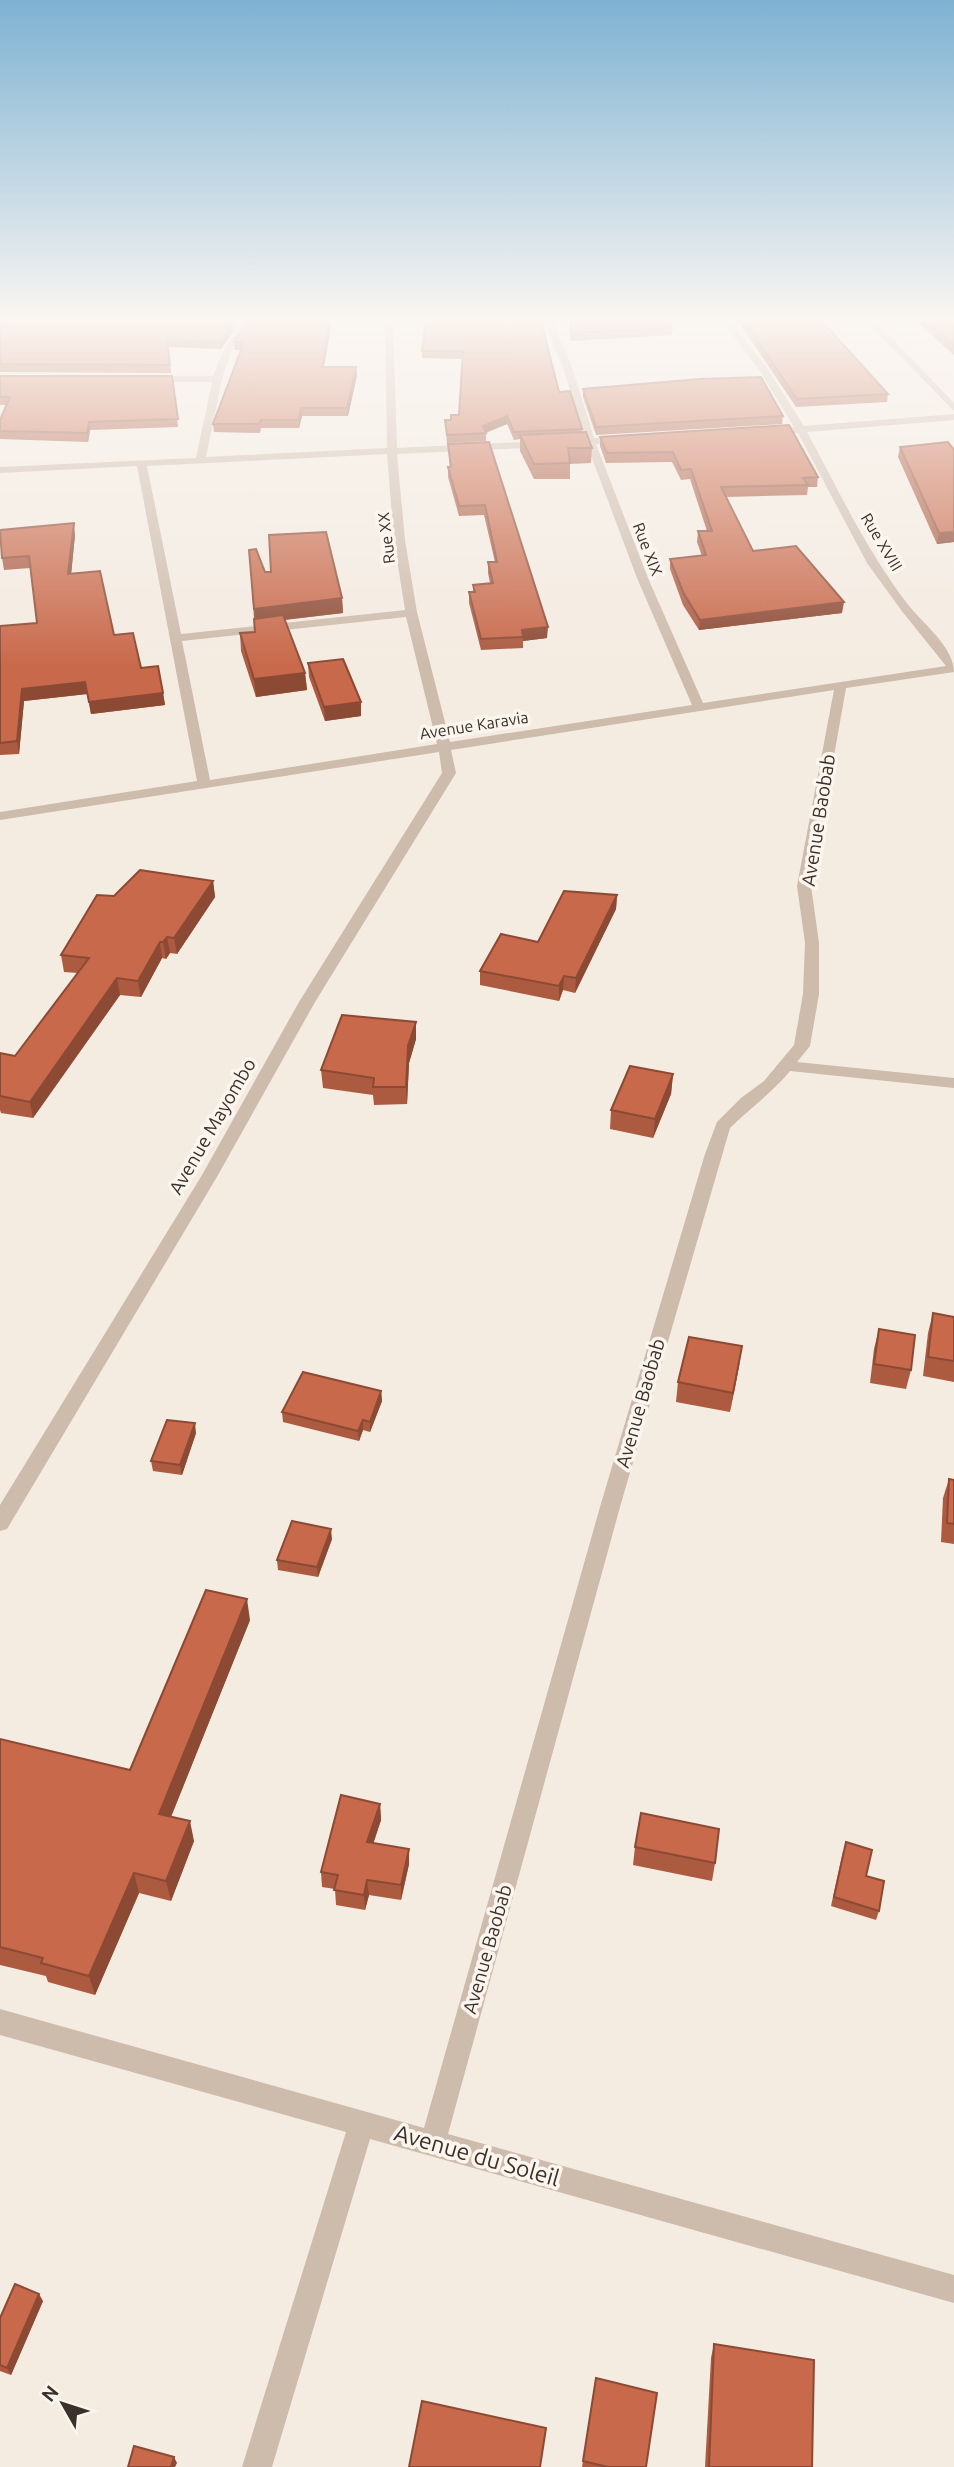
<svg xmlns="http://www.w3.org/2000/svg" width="954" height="2467" font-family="Ubuntu,sans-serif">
<rect width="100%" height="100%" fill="#f4ebe1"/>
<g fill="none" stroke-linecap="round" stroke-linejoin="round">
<g fill="#cdbbac" fill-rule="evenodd">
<path d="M244,321h8l-21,30 -9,28 -16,78 181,-9 -2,-127h8l4,127 188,-9 -22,-72 -19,-46h8l20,46 22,71 28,-1 5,3 -5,3 -26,1 52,134 55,125 243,-37 -45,-56 -34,-47 -69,-130 -29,2 -5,-3 30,-5 -34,-56 -38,-50h8l37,47 37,58 150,-12v6l-147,12c32,59 61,122 103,175 15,18 44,41 44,65l-108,16 -35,198 8,57v51l-9,52 -13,16 157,16v10l-164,-17c-18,22 -40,37 -60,57l-110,379 -172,627 506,141v28l-584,-164 -98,328h-30l104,-335 -346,-97v-26l424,119 176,-621 105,-353 12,-32 24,-24 23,-17 30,-36 9,-51 2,-51 -8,-57 37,-196 -383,60 5,23 -141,229 -97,173 -211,354 -7,2v-26l202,-330 97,-173 143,-229 -3,-21 -439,68v-8l197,-31 -60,-315 -137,7v-6l196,-9 16,-76h-62l-5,-3 5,-3h63l10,-25 15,-22h-28l-4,-3 4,-3h32zM587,445l50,133 55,127 -242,37 -33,-130 -12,-72 -8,-86zM387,454l7,86 11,70 -224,24 -34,-168zM406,617l31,127 -227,36 -28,-139z"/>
<path d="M866,321h9l79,82v8z"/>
</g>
</g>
<g fill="#ac5a40">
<path d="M249,321h83l-8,46 33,8 -9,41h-46l-3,12h-38l-1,5 -46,-1 -1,-8 28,-74h-6l-1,-8z"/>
<path d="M569,321h100l3,7v7l-101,6z"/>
<path d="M738,321h84l66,73 -1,8 -91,5z"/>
<path d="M916,321h38v34z"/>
<path d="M0,323l232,1 1,8 -12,17 -53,-2 3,26 -171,-1z"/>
<path d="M426,323l133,69 23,37v3l10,16 -1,15 -21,1v15h-36l-14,-28v-12l-6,1 -7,-16 -21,9v8l-39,2 -2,-23h6l8,-5 4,-56 -41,-1v-7z"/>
<path d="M0,376h172l6,51 -88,3 -2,12 -88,-3v-19l7,-15h-7z"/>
<path d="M583,389l200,27 -1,8 -186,11 -13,-38z"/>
<path d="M600,437l218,40 -1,10h-9l-1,8 -81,2 27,54 89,62 -143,17 -16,-25 -13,-36v-10l32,-3 -5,-14 1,-11h9l-17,-52 -9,1 -9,-18 -66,1 -6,-17z"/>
<path d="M489,442l58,196 -24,3v7l-42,2 -12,-47v-11h4v-7l17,-2 -2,-10v-11h7l-11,-47 -25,1 -11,-39v-10h2l-2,-23z"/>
<path d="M900,447l54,3v92l-17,2 -39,-87z"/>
<path d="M75,535l-4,39 43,61 49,58 2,12 -74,9 -4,-20 -63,7 -5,53 -19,1v-129l37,-3 -7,-55 -26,2 -2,-12z"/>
<path d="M249,550l16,22 77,26 1,15 -58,7 20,53 2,17 -51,7 -15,-46 -1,-18 15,-1z"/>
<path d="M308,663l53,53 -36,5 -16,-44z"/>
<path d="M213,881l2,16 -38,57 -7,-1 -4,6 -4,-1 -21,39 -21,-2 -87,123 -32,-5 -1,-3v-57l15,3 63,-83 -14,-1 -3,-17 53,-59z"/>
<path d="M617,895l-1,14 -41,84 -12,-3 -4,11 -79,-16v-14l58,-29z"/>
<path d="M416,1022v17l-7,24 -2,41 -33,1 -1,-10 -50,-7 -2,-18z"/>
<path d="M673,1074l-2,20 -18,44 -43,-9 1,-19z"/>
<path d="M933,1313l21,4v65l-31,-6 5,-43z"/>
<path d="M879,1329l32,41 -5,19 -36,-6 4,-34z"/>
<path d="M739,1366l-9,46 -54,-10 2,-20z"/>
<path d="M381,1391l1,10 -12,31 -7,-2 -4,11 -76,-19 -1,-10z"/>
<path d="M196,1433l-14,42 -29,-4 -2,-10z"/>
<path d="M949,1479l5,1v64l-13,-2 2,-44z"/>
<path d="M332,1539l-14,38 -40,-7 -1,-10z"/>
<path d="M250,1620l-79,197 23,24 -23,60 -32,-8 -44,102 -47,-13 -2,-6 -46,-11v-226l130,31z"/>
<path d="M380,1804l1,16 -8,23 36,6v15l-8,36 -32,-5 -4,15 -29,-5 -1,-16 -13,-2 -1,-15z"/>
<path d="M635,1847l80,16 -3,18 -79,-16z"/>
<path d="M843,1851l23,25 13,35 -3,9 -45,-14z"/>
<path d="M43,2301l-32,74 -11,-4v-53z"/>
<path d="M714,2344l98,123h-107l6,-109z"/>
<path d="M596,2378l50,89h-64z"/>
</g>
<g fill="#8c4a34">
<path d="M330,321h2l-10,54v-8z"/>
<path d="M232,324l1,8 -12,17 -1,-7z"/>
<path d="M356,367l1,8 -9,41 -1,-8z"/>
<path d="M301,408l1,8 -3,12v-8z"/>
<path d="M507,416v8l-24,9v-7z"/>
<path d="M89,422l1,8 -2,12 -1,-9z"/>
<path d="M74,523l1,12 -5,51 -2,-12z"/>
<path d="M954,532v10l-17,2 2,-11z"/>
<path d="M342,598l1,15 -88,10 -1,-14z"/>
<path d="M844,602l-2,11 -143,17 1,-10z"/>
<path d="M548,627l-1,11 -24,3 -1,-11z"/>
<path d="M305,673l2,17 -51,7 -2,-18z"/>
<path d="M85,682l2,12 -63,7 -5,53 -2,-13 5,-52z"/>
<path d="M163,693l2,12 -74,9 -2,-12z"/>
<path d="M361,702v14l-36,5 -1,-14z"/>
<path d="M213,881l2,16 -38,57 -3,-16z"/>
<path d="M617,895l-1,14 -41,84 1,-15z"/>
<path d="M167,937l3,16 -4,6 -3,-17z"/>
<path d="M160,942l2,16 -21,39 -3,-16z"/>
<path d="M564,976l-1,14 -4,11v-15z"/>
<path d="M117,978l3,17 -87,123 -3,-16z"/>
<path d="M416,1022v17l-7,24 -2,41 -1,-17 2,-41z"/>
<path d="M673,1074l-2,20 -18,44 2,-19z"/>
<path d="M742,1346l-3,20 -9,46 3,-19z"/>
<path d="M381,1391l1,10 -12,31v-10z"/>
<path d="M363,1420v10l-4,11 -1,-10z"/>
<path d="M195,1423l1,10 -14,42 -2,-10z"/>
<path d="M331,1529l1,10 -14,38 -1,-10z"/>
<path d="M247,1599l3,21 -86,214 -5,-20z"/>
<path d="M380,1804l1,16 -12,37 -2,-15z"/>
<path d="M190,1821l4,20 -23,60 -5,-20z"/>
<path d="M409,1849v15l-8,36v-15z"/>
<path d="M134,1873l5,20 -44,102 -6,-19z"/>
<path d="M367,1880l2,15 -4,15 -1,-15z"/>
<path d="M39,2294l4,7 -32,74 -4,-7z"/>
<path d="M174,2457l3,6 -2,4h-4z"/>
</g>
<g fill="#c8694b" stroke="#8c4a34" stroke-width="2">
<path d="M249,321h81l-8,46h34l-9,41h-46l-2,12h-38l-2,4h-46l31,-82h-10z"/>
<path d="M434,321h107l18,71 11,-1 12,38 -68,3 -7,-16 -24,10 3,7 -39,2 -2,-15h6v-5h8l4,-64h-41l4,-28h8z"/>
<path d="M570,321h99l3,7 -100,5z"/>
<path d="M744,321h78l66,73 -91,5z"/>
<path d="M926,321h28v25z"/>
<path d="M0,323l232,1 -12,18 -53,-2 3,25 -170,-1z"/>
<path d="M0,376h172l6,43 -89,3 -2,11 -87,-2v-11l10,-23h-10z"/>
<path d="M761,377l22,39 -187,11 -13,-38 117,-10z"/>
<path d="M789,425l29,52 -15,1 5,7 -87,2 32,64 43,-5 48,56 -144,18 -16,-26 -14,-35 36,-4 -8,-24h14l-21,-62 -10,1 -8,-18 -66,1 -7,-16z"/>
<path d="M586,432l6,16h-24l2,15 -36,1 -14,-29z"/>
<path d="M489,442l59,185 -26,3 1,7 -42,2 -12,-47h6l-2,-7 20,-2 -5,-21h9l-12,-57 -26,1 -11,-39h3l-3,-23z"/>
<path d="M948,442l6,8v82l-15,1 -39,-86z"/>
<path d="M74,523l-6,51 32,-3 14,64 19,-2 8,35 17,-2 5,27 -74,9 -4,-20 -63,7 -5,52 -17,2v-117l37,-3 -8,-67 -27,2 -2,-28z"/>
<path d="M326,532l16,66 -88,11 -5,-59 7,-1 9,23h6l-2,-37z"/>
<path d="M283,615l22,58 -51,6 -14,-46 15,-1 -1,-13z"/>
<path d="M343,659l18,43 -37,5 -16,-44z"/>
<path d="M140,870l73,11 -39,57 -7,-1 -4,5h-3l-22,39 -21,-3 -87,124 -30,-6v-43l15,3 74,-98 -28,-3 36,-60 17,1z"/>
<path d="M564,891l53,4 -41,83 -12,-2 -5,10 -79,-15 21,-37 37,8z"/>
<path d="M342,1015l74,7 -8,24 -2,41h-33l1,-9 -53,-8z"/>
<path d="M630,1066l43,8 -18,45 -44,-9z"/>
<path d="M933,1313l21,4v44l-26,-4z"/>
<path d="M879,1329l36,6 -4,35 -37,-6z"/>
<path d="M689,1337l53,9 -9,47 -55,-11z"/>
<path d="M303,1372l78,19 -11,31 -7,-2 -5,11 -76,-19z"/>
<path d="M167,1420l28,3 -15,42 -29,-4z"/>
<path d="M949,1479l5,1v44l-7,-1z"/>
<path d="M292,1521l39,8 -14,38 -40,-7z"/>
<path d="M206,1590l41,9 -88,215 31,7 -24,60 -32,-8 -45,103 -48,-13 2,-5 -43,-11v-208l130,31z"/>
<path d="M341,1795l39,9 -13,38 42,7 -8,36 -34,-5 -3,15 -30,-5 4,-15 -17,-3z"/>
<path d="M641,1813l78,16 -4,34 -80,-16z"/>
<path d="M846,1842l26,8 -6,26 18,5 -5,30 -45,-14z"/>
<path d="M15,2284l24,10 -32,74 -7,-3v-47z"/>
<path d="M714,2344l100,16 -2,107h-103z"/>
<path d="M596,2378l61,15 -11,74h-38l-25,-6z"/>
<path d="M422,2401l124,27 -6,39h-131z"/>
<path d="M134,2446l40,11 -3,10h-43z"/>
</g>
<linearGradient id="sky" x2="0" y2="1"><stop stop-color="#7eb2d2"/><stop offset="0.48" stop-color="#faf6f2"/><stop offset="1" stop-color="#faf6f2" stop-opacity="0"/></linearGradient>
<rect width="954" height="666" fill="url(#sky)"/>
<g text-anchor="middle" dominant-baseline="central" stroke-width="7" stroke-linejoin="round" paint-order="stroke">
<g font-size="16" fill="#3b302b" stroke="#fbf5ee">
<text transform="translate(386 538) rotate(-97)">Rue XX</text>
<text transform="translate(882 542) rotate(59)">Rue XVIII</text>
<text transform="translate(648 549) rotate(69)">Rue XIX</text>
<text transform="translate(474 725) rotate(-9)">Avenue Karavia</text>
</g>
<g font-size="19" fill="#3b302b" stroke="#fbf5ee">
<text transform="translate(818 820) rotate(-81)">Avenue Baobab</text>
<text transform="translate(212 1126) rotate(-60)">Avenue Mayombo</text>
<text transform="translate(640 1403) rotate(-74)">Avenue Baobab</text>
<text transform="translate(487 1949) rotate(-74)">Avenue Baobab</text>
</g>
<g font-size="23" fill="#3b302b" stroke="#fbf5ee">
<text transform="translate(477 2155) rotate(16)">Avenue du Soleil</text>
</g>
</g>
<g transform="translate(63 2404) rotate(309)" stroke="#fbf5ee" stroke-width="5" paint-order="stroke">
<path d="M0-5L12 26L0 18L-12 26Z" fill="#3b302b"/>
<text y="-10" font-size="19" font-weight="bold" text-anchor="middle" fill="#3b302b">N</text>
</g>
</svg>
